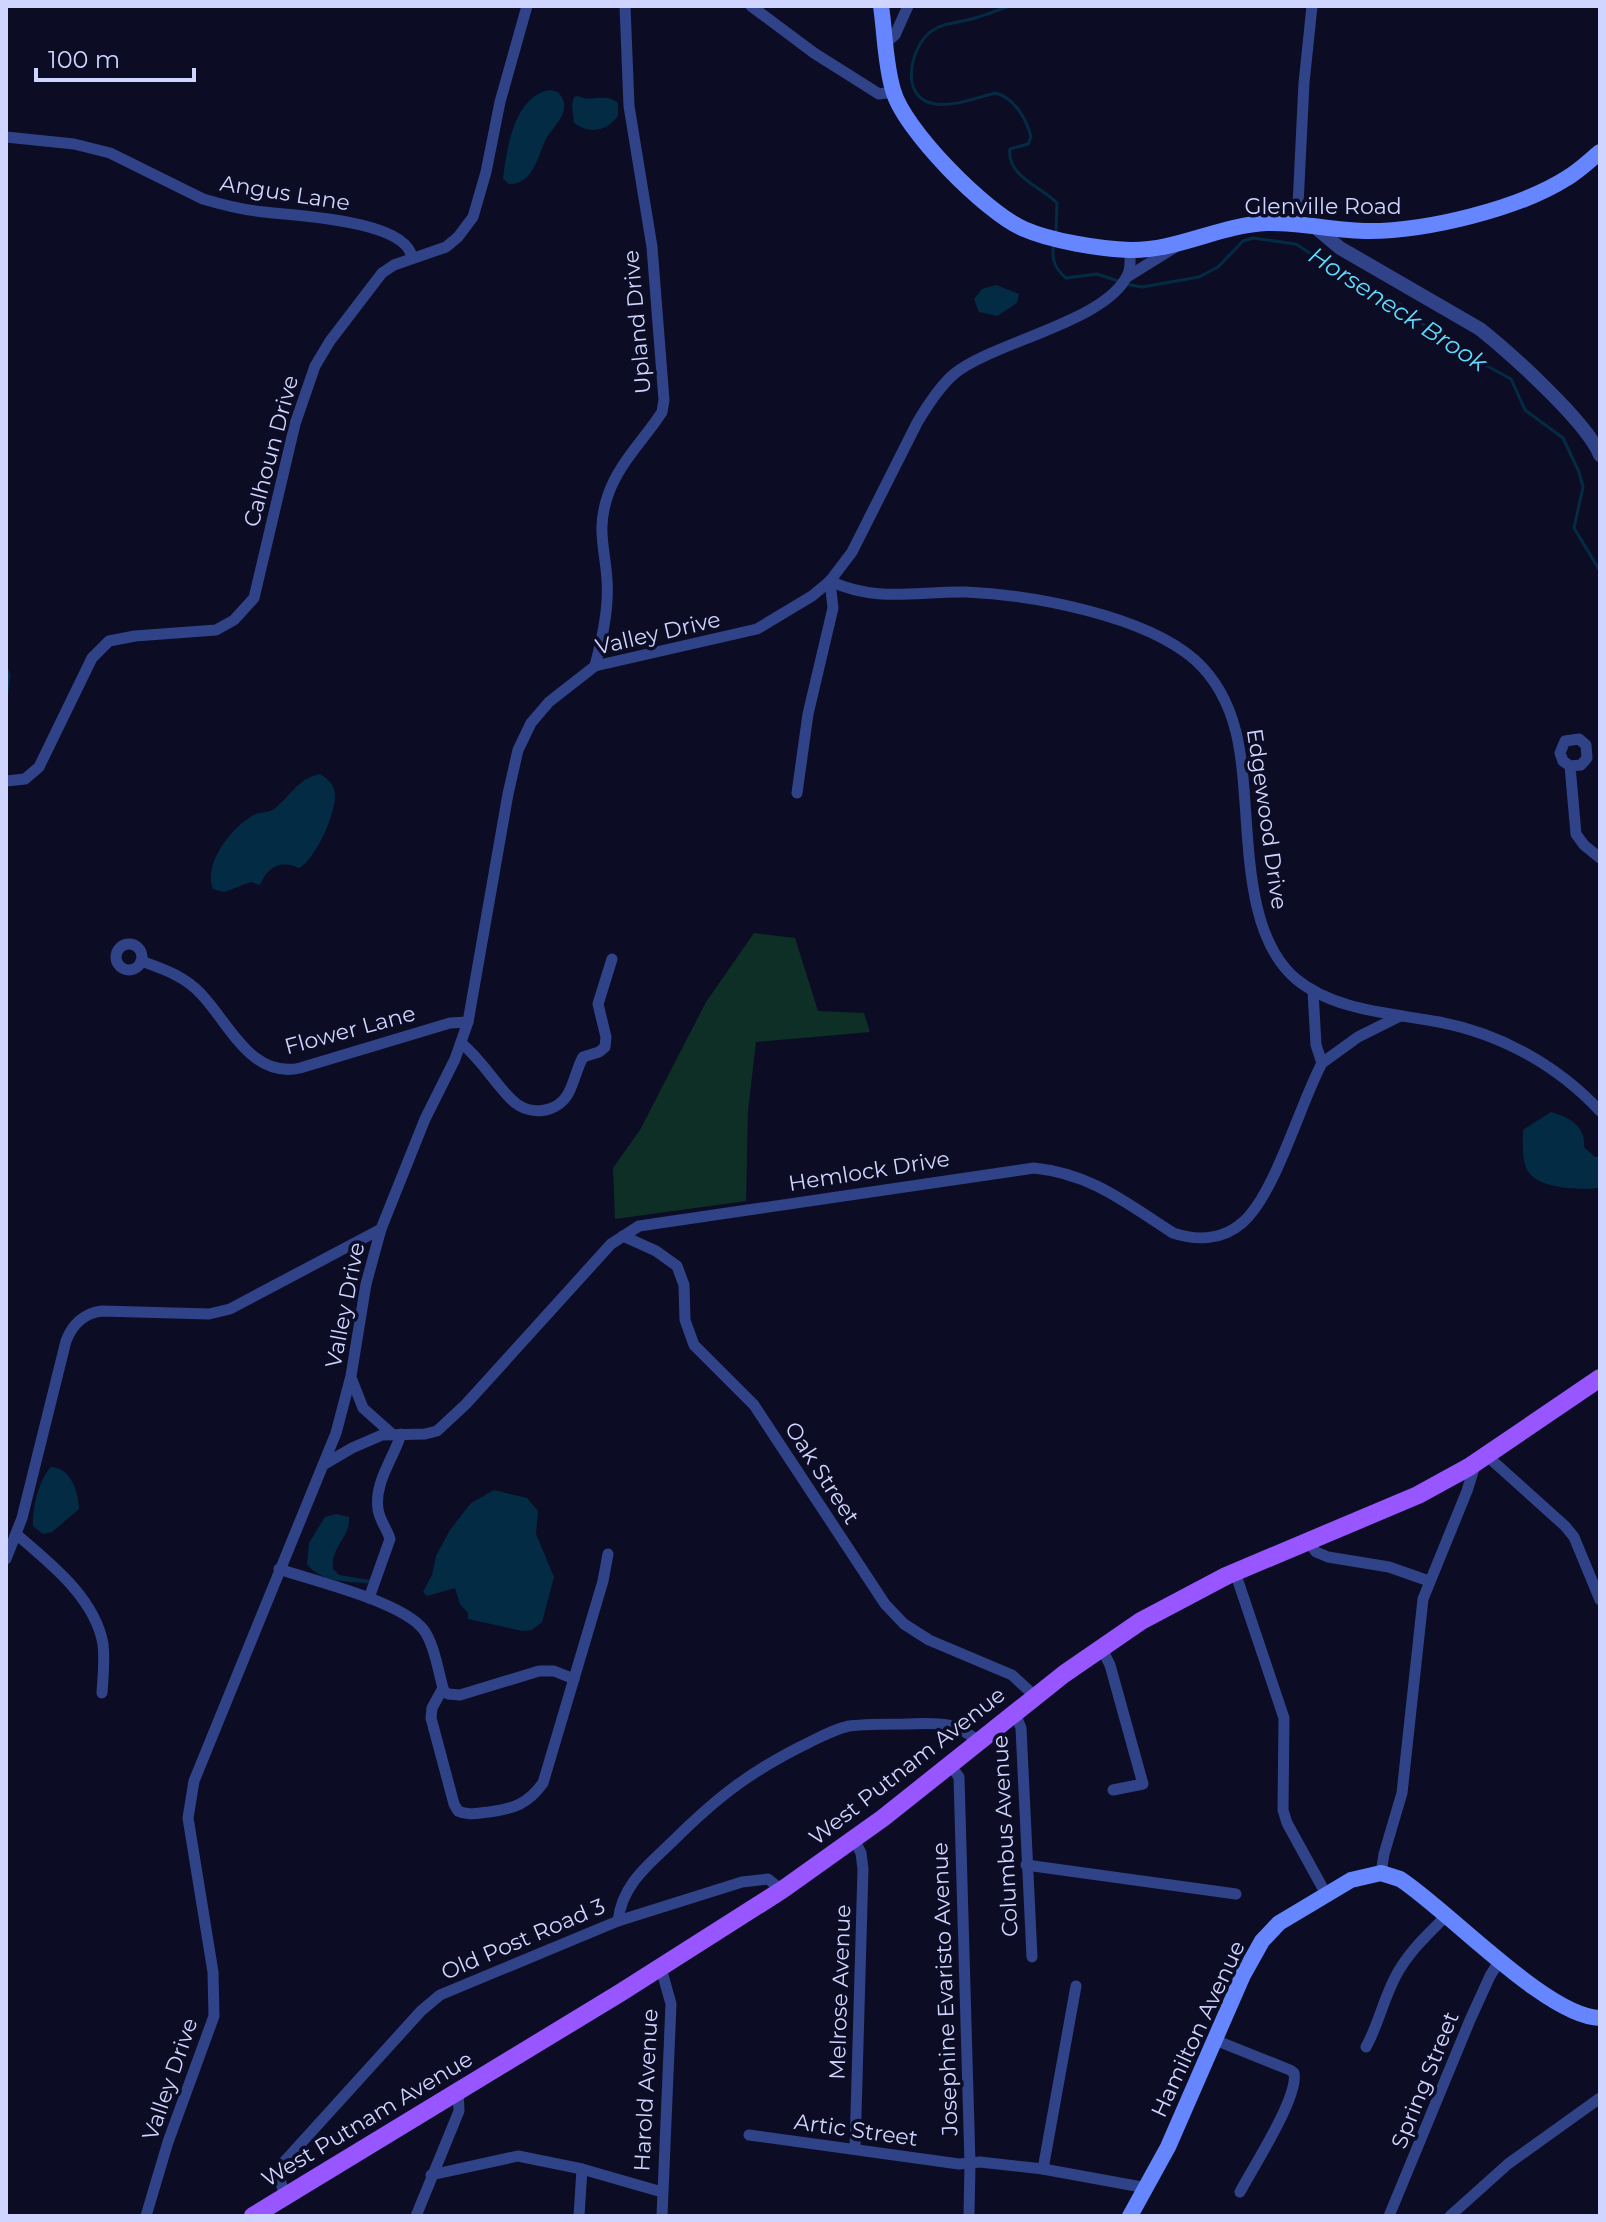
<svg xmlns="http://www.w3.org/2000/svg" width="1606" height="2222" font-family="Montserrat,sans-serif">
<rect width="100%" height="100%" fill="#0c0d24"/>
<path fill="#0e2f26" d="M754,933l41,5 23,73 46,2 6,19 -114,10 -8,69 -2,90 -131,18 -2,-51 27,-38 66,-128z"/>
<g fill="#042b44">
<path d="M550,90l8,2c5,6 7,10 6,17 -2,11 -11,19 -17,28 -9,17 -13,48 -38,47l-6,-5c4,-31 11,-83 47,-89z"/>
<path d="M578,96c15,7 26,-4 40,7v13c-12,15 -28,19 -44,7l-2,-18 2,-8z"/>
<path d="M996,285l23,9 -2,9 -20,13 -18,-4 -5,-13 8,-10z"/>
<path d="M320,774c8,5 14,10 15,20 1,19 -19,65 -36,74 -18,-8 -31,-2 -39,17l-9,-3 -27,10 -11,-3c-10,-25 18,-61 39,-73 8,-5 16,-2 23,-8 17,-13 22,-29 45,-34z"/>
<path d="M1551,1112c17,5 35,13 33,35l11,10 5,-1 -1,32c-17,2 -56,1 -69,-14 -9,-10 -7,-31 -7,-44z"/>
<path d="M51,1467c20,1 27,24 28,42l-27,23 -9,2 -10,-8c-1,-17 6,-47 18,-59z"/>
<path d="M494,1490l33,8 11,13 -2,23 18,43 -12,45 -10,8 -10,1 -54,-12v-6l-8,-9 -5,-16 -28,8 -4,-4 9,-17 4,-19 14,-26 21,-27z"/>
<path d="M336,1514l13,3c2,20 -19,30 -16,52l6,6 31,5 -2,3c-20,-1 -48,-1 -61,-19l2,-21 16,-26z"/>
</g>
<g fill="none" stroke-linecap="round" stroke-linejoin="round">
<g stroke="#042b44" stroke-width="3">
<path d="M1011,6c-13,3 -24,9 -36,12 -15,5 -33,4 -46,15 -20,18 -29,66 6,71 20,3 42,-7 61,-11 19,6 30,25 35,44l-3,7 -18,5c-4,27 32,38 47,54l-1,29"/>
<path d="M1054,243c-3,15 0,25 12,35l31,-4 21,7"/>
<path d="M1125,284l17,3 57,-10 19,-10 25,-26 10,-3 43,6 36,24 65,34 48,41 66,36 14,31 38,28 16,34 4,15 -9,41 26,43"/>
<path d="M6,667l3,8 -3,24"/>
</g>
<g stroke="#314388" stroke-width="11">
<path d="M751,6l63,47 65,41 14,-2"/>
<path d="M886,43l9,-8 13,-29"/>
<path d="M6,137l68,7 36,9 93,46c20,6 40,11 61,13 32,4 143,8 148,46"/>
<path d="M1297,225l7,-142 8,-77"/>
<path d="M1127,277l50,-31"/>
<path d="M830,581c47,22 87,10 136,11 66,3 178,23 229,68 21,19 34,44 41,72 18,73 -1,195 60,247 39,32 95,34 143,43 62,12 118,43 161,89"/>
<path d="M595,666c7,-27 14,-57 12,-86 -2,-33 -11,-50 1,-85 11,-32 36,-55 54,-83l2,-12 -12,-153 -23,-141 -4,-100"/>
<path d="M1570,766l11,-1 6,-7 -1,-13 -7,-6 -14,2 -5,12 3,8 7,5 6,68 8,11 16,13"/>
<path d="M6,781l19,-2 14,-12 53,-109 17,-17 26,-5 81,-6 18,-10 20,-22 41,-174 20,-58 15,-25 52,-68 12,-8 52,-18 12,-10 15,-20 13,-45 14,-70 27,-96"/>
<path d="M797,793l11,-79 25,-106 -3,-27"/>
<circle cx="129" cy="957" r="13"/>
<path d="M141,961c22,8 44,15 60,33 28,29 50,85 99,74l150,-45 18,-1"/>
<path d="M461,1043c20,16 32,38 50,56 17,18 47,15 58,-7 6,-12 8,-24 14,-35l16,-5 6,-5 1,-10 -8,-33 14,-45"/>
<path d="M1322,1063l36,-26 42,-21"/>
<path d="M623,1236l33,15 21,15 7,19 1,35 9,25 60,60 131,199 19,20 25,16 83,35 24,22"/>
<path d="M352,1380l11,28 28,25"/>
<path d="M1486,1455l79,71 9,11 26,63"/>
<path d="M323,1465l29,-17 30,-13 43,-1 12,-3 29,-27 145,-160 28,-18 395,-58c58,6 92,35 139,65 24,8 49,7 69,-10 33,-28 58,-119 80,-160l-6,-18 -3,-54"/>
<path d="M16,1534c34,29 79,64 87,110 2,16 0,33 -1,49"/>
<path d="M1308,1541l8,11 12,5 61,10 40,14"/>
<path d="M6,1559l16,-41 44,-177c6,-16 18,-28 36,-30l107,3 21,-5 151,-80"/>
<path d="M279,1569c35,12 121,32 144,60 11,14 15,41 20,59l-11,20 -1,10 23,86 4,7c10,5 20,2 31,1 24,-3 39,-8 54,-29l60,-202 5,-27"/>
<path d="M1235,1572l49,146 -1,92 4,13 39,71"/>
<path d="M369,1598l21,-59c-3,-10 -11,-20 -12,-30 -4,-27 16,-51 23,-75"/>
<path d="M1101,1647l9,18 33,119 -30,6"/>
<path d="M443,1690l5,4 12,1 79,-24h15l20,8"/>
<path d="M1015,1713l6,15 11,229"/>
<path d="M950,1765l9,12 11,387 -1,52"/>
<path d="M854,1839l7,14 2,16 -8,280"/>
<path d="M1026,1865l210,29"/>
<path d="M1381,1873l3,-19 18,-61 21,-194 44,-108 9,-29"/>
<path d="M618,1921c4,-36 29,-55 54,-79 45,-45 80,-72 138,-100 12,-6 25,-13 39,-16 18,-2 38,-2 56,-2 32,-1 48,-4 74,18"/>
<path d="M661,1968l10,36 -9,212"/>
<path d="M1215,2040l75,30 4,3c5,24 -41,94 -54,119"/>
<path d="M1366,2047c14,-25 19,-56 35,-80 12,-19 29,-35 45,-51"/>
<path d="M749,2135l210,29 21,-2 63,7 104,19"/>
<path d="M1043,2169l33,-183"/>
<path d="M431,2175l87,-19 64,13 80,23"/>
<path d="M285,2197l-6,-21 5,-14 137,-151 19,-16 178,-74 124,-39 26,-3 14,11"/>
<path d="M146,2216l22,-74 46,-126 -1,-44 -25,-154 6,-37 142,-348 15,-57 15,-92 15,-55 44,-110 30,-60 13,-37 40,-228 10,-44 13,-27 18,-21 46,-36 162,-37 55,-33 18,-15 22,-29 65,-129c10,-17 22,-36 37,-49 41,-33 153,-52 174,-100 3,-7 2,-16 2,-24"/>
<path d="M416,2216l43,-105 -1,-20"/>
<path d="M579,2216l3,-47"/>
<path d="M1389,2216l81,-196 20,-44 10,-16"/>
<path d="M1450,2216l58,-52 92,-66"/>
</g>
<path stroke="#314388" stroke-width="14" d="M1315,227l25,21 140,81c30,24 107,93 120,126"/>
<g stroke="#6686ff" stroke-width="16">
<path d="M881,6c4,27 4,57 12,84 10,39 93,123 131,139 27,12 76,20 106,21 47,1 90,-25 137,-27 34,-1 68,8 102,8 58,0 149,-22 198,-53 12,-7 22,-17 33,-26"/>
<path d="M1130,2216l38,-69 75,-172 19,-34 17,-18 72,-43 30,-7 19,6c48,31 147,138 200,139"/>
</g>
<path stroke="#9756ff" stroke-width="18" d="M253,2216l367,-223 162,-103 101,-72 181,-144 77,-53 85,-45 192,-81 51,-28 131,-89"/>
</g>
<g text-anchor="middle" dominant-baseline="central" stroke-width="7" stroke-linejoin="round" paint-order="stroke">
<g font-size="22" fill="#cfd5ff" stroke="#0c0d24">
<text transform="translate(285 193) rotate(9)">Angus Lane</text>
<text x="1323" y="206">Glenville Road</text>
<text transform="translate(637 322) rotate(-95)">Upland Drive</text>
<text transform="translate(271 451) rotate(-75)">Calhoun Drive</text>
<text transform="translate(658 633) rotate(-13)">Valley Drive</text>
<text transform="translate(1267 819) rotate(82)">Edgewood Drive</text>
<text transform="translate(350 1030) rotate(-15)">Flower Lane</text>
<text transform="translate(869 1171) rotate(-9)">Hemlock Drive</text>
<text transform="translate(345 1305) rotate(-79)">Valley Drive</text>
<text transform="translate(822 1473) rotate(57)">Oak Street</text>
<text transform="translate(907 1766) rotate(-38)">West Putnam Avenue</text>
<text transform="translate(1005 1836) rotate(-93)">Columbus Avenue</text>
<text transform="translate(523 1939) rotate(-23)">Old Post Road 3</text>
<text transform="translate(945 1989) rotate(-92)">Josephine Evaristo Avenue</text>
<text transform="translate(840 1992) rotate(-88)">Melrose Avenue</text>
<text transform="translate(1198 2029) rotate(-65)">Hamilton Avenue</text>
<text transform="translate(170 2079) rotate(-71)">Valley Drive</text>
<text transform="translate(1425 2080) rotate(-68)">Spring Street</text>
<text transform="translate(646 2090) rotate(-87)">Harold Avenue</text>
<text transform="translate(367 2119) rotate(-31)">West Putnam Avenue</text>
<text transform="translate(856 2130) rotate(8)">Artic Street</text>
</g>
<g font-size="24" font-style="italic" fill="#5ddbff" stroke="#0c0d24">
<text transform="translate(1398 309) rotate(33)">Horseneck Brook</text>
</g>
</g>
<rect width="1606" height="2222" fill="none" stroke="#cfd5ff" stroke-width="16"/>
<path d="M36 68v12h158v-12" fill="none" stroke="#cfd5ff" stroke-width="4"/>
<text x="48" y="68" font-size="24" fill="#cfd5ff" stroke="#0c0d24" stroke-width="6" paint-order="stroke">100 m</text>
</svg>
